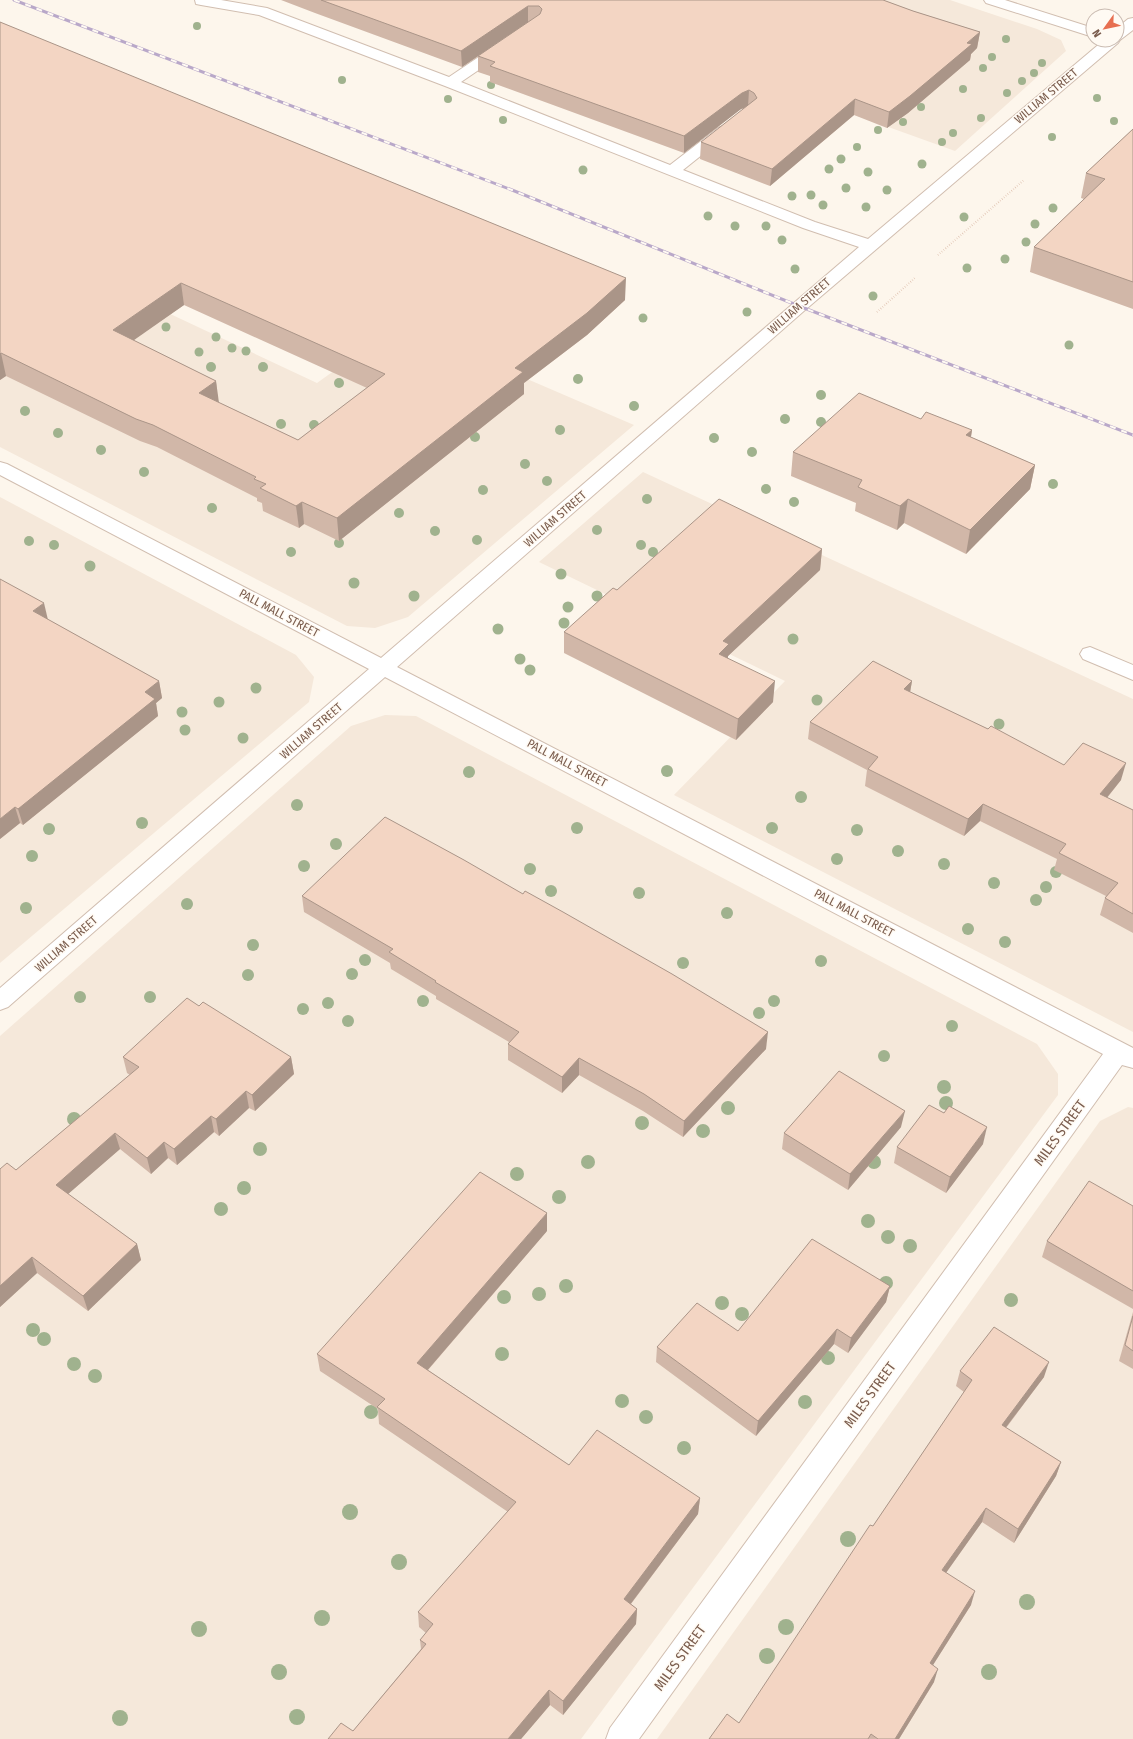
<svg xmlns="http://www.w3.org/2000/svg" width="1133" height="1739" font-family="'Fira Sans Condensed',sans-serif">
<rect width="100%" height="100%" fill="#fdf6ec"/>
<g fill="#f5e8da">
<path d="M535,0h415l87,29 24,11 5,11 -111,100z"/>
<path d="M0,234l317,149 82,-59 235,101 -226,192 -33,11 -28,-2 -347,-179z"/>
<path d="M643,472l490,227v333l-459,-237 111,-114 -246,-119z"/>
<path d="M0,497l296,158 18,22 -5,25 -309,261z"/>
<path d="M385,715l31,1 621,328 21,30v21l-477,644h-581v-703l351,-310z"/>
<path d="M1128,1107l5,1v631h-476l443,-618z"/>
</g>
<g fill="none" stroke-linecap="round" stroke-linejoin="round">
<defs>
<g id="minor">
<path d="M195,0h26l46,8 182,69 49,-33 5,-1 5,1 2,3 -2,3 -47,32 209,83 48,-37 5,-2 5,2 3,3 -3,3 -45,36 132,52 53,17 236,-199h13v-12l11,-9 5,-1v12l-13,10 -2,3 -313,267 -408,357 736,381v20l-11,-3 -483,674h-33l4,-11 493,-674 -718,-377 -377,330 -8,3v-22l369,-319 -369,-194v-13l7,2 374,194 478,-411 -56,-19 -358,-142 -186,-71 -58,-10 -5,-1z"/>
<path d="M984,0h21l88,28v9l-107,-34z"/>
<path d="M1090,647l43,18v15l-50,-21 -3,-5 3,-5z"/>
</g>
</defs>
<use href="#minor" stroke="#d1beb0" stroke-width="2"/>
<g stroke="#d9b8a5" stroke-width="2" stroke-dasharray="0.5 2" stroke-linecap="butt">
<path d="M938,255l86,-75"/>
<path d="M877,312l39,-35"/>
</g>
<use href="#minor" fill="#fff" fill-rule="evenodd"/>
<defs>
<path id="rail" d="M14,0l498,190 287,116 334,129"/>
</defs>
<use href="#rail" stroke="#b9a8c9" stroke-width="3"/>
<use href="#rail" stroke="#fffaf3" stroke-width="2" stroke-dasharray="6" stroke-linecap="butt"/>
</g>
<g fill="#a0b28e">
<circle cx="197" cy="26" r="4"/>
<circle cx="1006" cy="39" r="4"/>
<circle cx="992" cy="57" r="4"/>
<circle cx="1042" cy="63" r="4"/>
<circle cx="983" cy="68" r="4"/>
<circle cx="1034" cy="73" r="4"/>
<circle cx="342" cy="80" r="4"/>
<circle cx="1022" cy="81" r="4"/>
<circle cx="491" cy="85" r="4"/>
<circle cx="963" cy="89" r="4"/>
<circle cx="1007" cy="93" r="4"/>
<circle cx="1097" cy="98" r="4"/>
<circle cx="448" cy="99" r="4"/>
<circle cx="921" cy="107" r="4"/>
<circle cx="981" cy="118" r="4"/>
<circle cx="503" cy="120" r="4"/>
<circle cx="1114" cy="121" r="4"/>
<circle cx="903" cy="122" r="4"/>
<circle cx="878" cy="130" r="4"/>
<circle cx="953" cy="133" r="4"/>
<circle cx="1052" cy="137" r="4"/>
<circle cx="942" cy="142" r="4"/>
<circle cx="857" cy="147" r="4"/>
<circle cx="841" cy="159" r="4.5"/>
<circle cx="922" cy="164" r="4.5"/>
<circle cx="829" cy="169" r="4.5"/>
<circle cx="583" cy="170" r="4.5"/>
<circle cx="868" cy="172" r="4.5"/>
<circle cx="846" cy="188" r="4.5"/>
<circle cx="887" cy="190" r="4.5"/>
<circle cx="811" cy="195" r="4.5"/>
<circle cx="792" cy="196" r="4.5"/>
<circle cx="823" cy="205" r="4.5"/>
<circle cx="866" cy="207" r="4.5"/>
<circle cx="1053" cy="208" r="4.5"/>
<circle cx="708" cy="216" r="4.5"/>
<circle cx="964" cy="217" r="4.5"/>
<circle cx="1035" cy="224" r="4.5"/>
<circle cx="735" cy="226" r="4.5"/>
<circle cx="766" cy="226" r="4.5"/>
<circle cx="782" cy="240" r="4.5"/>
<circle cx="1026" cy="242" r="4.5"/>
<circle cx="1005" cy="259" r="4.5"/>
<circle cx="967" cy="268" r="4.5"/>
<circle cx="795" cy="269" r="4.5"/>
<circle cx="873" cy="296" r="4.5"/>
<circle cx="747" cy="312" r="4.5"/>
<circle cx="643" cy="318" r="4.5"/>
<circle cx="166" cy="327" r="4.5"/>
<circle cx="216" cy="337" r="4.5"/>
<circle cx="1069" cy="345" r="4.5"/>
<circle cx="232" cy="348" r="4.5"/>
<circle cx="246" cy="351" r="4.5"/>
<circle cx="199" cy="352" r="4.5"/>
<circle cx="211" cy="367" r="5"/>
<circle cx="263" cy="367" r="5"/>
<circle cx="578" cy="379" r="5"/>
<circle cx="339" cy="383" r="5"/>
<circle cx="821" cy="395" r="5"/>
<circle cx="634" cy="406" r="5"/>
<circle cx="25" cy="411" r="5"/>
<circle cx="785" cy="419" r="5"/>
<circle cx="821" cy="422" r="5"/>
<circle cx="281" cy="424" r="5"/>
<circle cx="314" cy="425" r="5"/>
<circle cx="560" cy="430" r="5"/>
<circle cx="58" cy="433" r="5"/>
<circle cx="475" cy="437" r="5"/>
<circle cx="714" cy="438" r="5"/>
<circle cx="101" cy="450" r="5"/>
<circle cx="752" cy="452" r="5"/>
<circle cx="525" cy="464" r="5"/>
<circle cx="144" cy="472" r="5"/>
<circle cx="547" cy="481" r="5"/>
<circle cx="1053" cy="484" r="5"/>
<circle cx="766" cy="489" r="5"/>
<circle cx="483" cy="490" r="5"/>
<circle cx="647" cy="499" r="5"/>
<circle cx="794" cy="502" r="5"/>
<circle cx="212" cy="508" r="5"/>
<circle cx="399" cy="513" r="5"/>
<circle cx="597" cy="530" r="5"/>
<circle cx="435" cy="531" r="5"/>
<circle cx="477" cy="540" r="5"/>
<circle cx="29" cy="541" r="5"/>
<circle cx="339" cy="543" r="5"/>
<circle cx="54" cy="545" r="5"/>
<circle cx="641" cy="545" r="5"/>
<circle cx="291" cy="552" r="5"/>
<circle cx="653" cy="552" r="5"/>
<circle cx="90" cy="566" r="5.5"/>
<circle cx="561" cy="574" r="5.5"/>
<circle cx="354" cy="583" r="5.5"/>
<circle cx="414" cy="596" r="5.5"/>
<circle cx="597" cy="596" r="5.5"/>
<circle cx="568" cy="607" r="5.5"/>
<circle cx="564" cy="623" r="5.5"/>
<circle cx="498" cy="629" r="5.5"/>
<circle cx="793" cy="639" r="5.5"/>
<circle cx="520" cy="659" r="5.5"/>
<circle cx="530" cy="670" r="5.5"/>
<circle cx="256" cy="688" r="5.5"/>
<circle cx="817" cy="700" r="5.5"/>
<circle cx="219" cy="702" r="5.5"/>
<circle cx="182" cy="712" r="5.5"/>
<circle cx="999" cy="724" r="5.5"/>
<circle cx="185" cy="730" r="5.5"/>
<circle cx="243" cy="738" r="5.5"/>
<circle cx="667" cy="771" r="6"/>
<circle cx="469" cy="772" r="6"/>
<circle cx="801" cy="797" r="6"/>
<circle cx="297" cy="805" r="6"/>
<circle cx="142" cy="823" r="6"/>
<circle cx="577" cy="828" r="6"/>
<circle cx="772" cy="828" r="6"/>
<circle cx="49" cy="829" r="6"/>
<circle cx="857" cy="830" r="6"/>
<circle cx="336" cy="844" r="6"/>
<circle cx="898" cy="851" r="6"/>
<circle cx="32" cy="856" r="6"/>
<circle cx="837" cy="859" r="6"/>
<circle cx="944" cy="864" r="6"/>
<circle cx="304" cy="866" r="6"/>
<circle cx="530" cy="869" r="6"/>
<circle cx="1056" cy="872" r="6"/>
<circle cx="994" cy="883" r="6"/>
<circle cx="1046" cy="887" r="6"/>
<circle cx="551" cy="891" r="6"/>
<circle cx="639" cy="893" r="6"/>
<circle cx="1036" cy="900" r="6"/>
<circle cx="187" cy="904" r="6"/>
<circle cx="26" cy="908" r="6"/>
<circle cx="727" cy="913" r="6"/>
<circle cx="968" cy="929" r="6"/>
<circle cx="1005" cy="942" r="6"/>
<circle cx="253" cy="945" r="6"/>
<circle cx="365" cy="960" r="6"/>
<circle cx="821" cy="961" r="6"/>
<circle cx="683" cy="963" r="6"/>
<circle cx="352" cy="974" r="6"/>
<circle cx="248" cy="975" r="6"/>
<circle cx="80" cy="997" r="6"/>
<circle cx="150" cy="997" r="6"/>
<circle cx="423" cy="1001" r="6"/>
<circle cx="774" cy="1001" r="6"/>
<circle cx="328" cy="1003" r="6"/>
<circle cx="303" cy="1009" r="6"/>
<circle cx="759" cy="1013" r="6"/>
<circle cx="348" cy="1021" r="6"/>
<circle cx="952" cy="1026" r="6"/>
<circle cx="884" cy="1056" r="6"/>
<circle cx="944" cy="1087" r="7"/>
<circle cx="946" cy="1103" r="7"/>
<circle cx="728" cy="1108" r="7"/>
<circle cx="74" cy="1119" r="7"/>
<circle cx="642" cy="1123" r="7"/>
<circle cx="703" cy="1131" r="7"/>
<circle cx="260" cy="1149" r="7"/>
<circle cx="588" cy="1162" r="7"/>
<circle cx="874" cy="1162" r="7"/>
<circle cx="517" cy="1174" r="7"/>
<circle cx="244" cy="1188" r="7"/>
<circle cx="559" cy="1197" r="7"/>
<circle cx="221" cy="1209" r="7"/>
<circle cx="868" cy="1221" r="7"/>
<circle cx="888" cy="1237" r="7"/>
<circle cx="910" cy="1246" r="7"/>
<circle cx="886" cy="1283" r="7"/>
<circle cx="566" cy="1286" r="7"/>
<circle cx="539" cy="1294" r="7"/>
<circle cx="504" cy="1297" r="7"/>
<circle cx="1011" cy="1300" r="7"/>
<circle cx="722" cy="1303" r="7"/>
<circle cx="742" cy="1314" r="7"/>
<circle cx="33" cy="1330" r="7"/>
<circle cx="44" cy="1339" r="7"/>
<circle cx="502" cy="1354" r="7"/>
<circle cx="828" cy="1358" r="7"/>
<circle cx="74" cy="1364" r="7"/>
<circle cx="95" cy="1376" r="7"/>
<circle cx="622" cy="1401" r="7"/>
<circle cx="805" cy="1402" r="7"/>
<circle cx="371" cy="1412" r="7"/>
<circle cx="646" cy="1417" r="7"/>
<circle cx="684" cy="1448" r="7"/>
<circle cx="350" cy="1512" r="8"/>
<circle cx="848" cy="1539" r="8"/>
<circle cx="399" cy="1562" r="8"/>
<circle cx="1027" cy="1602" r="8"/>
<circle cx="322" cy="1618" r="8"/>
<circle cx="786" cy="1627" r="8"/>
<circle cx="199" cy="1629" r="8"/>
<circle cx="767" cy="1656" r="8"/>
<circle cx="279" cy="1672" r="8"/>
<circle cx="989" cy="1672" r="8"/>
<circle cx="297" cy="1717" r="8"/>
<circle cx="120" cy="1718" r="8"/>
</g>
<g fill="#d1b7a8" fill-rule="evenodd">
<path d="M281,0h602l30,11 67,21 -3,16 -6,6 -1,6 -62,53 -21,15 -33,-13 -84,71 -70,-27 1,-17 44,-34 -4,1 -57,44 -194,-71v-6l-12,-4v-16l51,-34 -67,45 -147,-54z"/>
<path d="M0,22l625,278 -38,35 -63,48v11l-185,147 -35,-17 -5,4 -36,-17 -1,-8 -5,-2v-3l-100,-51 -17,-6 -134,-65 -6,4zM184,305l183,83 -69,52 -80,-38 -2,-21 -83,-41z"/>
<path d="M1133,129v180l-103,-37 4,-25 50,-48 -3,-1 5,-25z"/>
<path d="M921,419l51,11 -1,7 64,28 -5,24 -64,65 -62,-31 -7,7 -42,-19 1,-8 -65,-27 2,-24z"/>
<path d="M822,549l-2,21 -92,86v2l45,44 -37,38 -172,-87v-21l53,-42z"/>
<path d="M47,619l112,62 3,17 -6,5 2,13 -135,109 -3,-2 -20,16z"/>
<path d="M912,681l-2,11 78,37 76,36 57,15 -14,18 26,12v123l-33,-18 5,-17 1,-2 -52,-26 3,-11 -77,-38 -16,15 -99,-50 2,-16 -59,-31 2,-17z"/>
<path d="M302,896l464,153 -83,88 -40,-26 -64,-36 -17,18 -54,-33v-16l1,-2 -73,-43v-3l-45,-27 -1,-6 -86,-51z"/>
<path d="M199,1006l92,51 3,17 -39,37 -6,-3 -30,28 -5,-4 -37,33 -9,-7 -17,16 -31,-25 -52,45 69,50 4,16 -53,51 -51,-38 -37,34v-138l16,1 114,-95 -3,-2 -4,-16z"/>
<path d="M901,1127l-53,63 -66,-41 2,-16z"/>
<path d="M983,1144l-37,49 -52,-30 3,-16z"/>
<path d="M1133,1206v103l-91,-52 5,-16z"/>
<path d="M547,1231l-119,139 141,95 131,33 -2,16 -67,90 6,5 -1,15 -73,91 -13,-10 -29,34h-193l25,-8 68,-82 -1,-9 6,-7 -7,-6 -1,-15 90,-100 -129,-88 -1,-15 -58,-38 -3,-17z"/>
<path d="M890,1286l-4,16 -38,51 -14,-9 -78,92 -100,-74 1,-15 81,-16z"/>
<path d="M1133,1312v57l-14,-8z"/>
<path d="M960,1371l84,6 -38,51 55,34 -5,14 -42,67 -32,-21 -36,51 25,32 -38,60 1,17 -35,57h-190l30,-16 225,-331 -8,-6z"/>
</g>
<g fill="#aa9588">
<path d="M528,6v16l-66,45 -1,-16z"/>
<path d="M980,32l-3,16 -6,6 -1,6 -62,53 -21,15 2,-16z"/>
<path d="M749,90l-1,17 -7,2 -57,44v-17l58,-43z"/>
<path d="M855,99l-1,16 -84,71 2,-17z"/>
<path d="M626,278l-1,22 -38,35 -63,48v11l-185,147 -2,-23 178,-150z"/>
<path d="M181,283l3,22 -67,47 -4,-22z"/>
<path d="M1,353l5,23 -6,4v-26z"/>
<path d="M216,381l3,22 -20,-10z"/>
<path d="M972,430l-4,24 -2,-19z"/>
<path d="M1035,465l-5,24 -64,65 4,-24z"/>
<path d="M908,499l-4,24 -7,7 3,-24z"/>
<path d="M302,502l2,22 -5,4 -3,-22z"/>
<path d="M822,549l-2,21 -92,86 -1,9 -8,-11 4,-13z"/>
<path d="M44,603l4,17 -15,-9z"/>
<path d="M159,681l3,17 -6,5 2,13 -135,109 -5,-16 127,-117z"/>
<path d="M775,681l-2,21 -37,38 2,-21z"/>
<path d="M912,681l-3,17 -5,-9z"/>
<path d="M1126,763l-5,17 -25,31 4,-17z"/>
<path d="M983,804l-3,17 -16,15 4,-17z"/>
<path d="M15,807l5,16 -20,16v-20z"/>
<path d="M768,1032l-2,17 -83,88 1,-16z"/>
<path d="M291,1057l3,17 -39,37 -3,-16z"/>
<path d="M579,1058v17l-17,18v-16z"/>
<path d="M246,1091l3,17 -30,28 -3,-17z"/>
<path d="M905,1111l-4,16 -53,63 2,-16z"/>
<path d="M211,1116l3,16 -37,33 -3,-16z"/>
<path d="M987,1127l-4,17 -37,49 4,-16z"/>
<path d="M115,1133l5,16 -60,52 -4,-16z"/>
<path d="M164,1142l4,16 -17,16 -4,-16z"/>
<path d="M547,1213v18l-128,149 -2,-17z"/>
<path d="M137,1244l4,16 -53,51 -5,-15z"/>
<path d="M32,1257l5,16 -37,34v-21z"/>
<path d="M890,1286l-4,16 -38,51 3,-15z"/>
<path d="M837,1329l-3,15 -78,92 2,-15z"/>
<path d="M1049,1362l-5,15 -47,62 5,-14z"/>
<path d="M1061,1462l-5,14 -42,67 4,-14z"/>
<path d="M700,1498l-2,16 -75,100 1,-15z"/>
<path d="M986,1508l-4,14 -44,62 4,-14z"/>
<path d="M975,1591l-4,14 -45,71 4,-13z"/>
<path d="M637,1609l-1,15 -73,91v-14z"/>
<path d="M938,1669l-4,13 -35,57h-4z"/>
<path d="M549,1690l1,15 -29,34h-13z"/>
</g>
<g fill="#f3d5c3" stroke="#aa9588" fill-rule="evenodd">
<path d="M321,0h562l30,11 67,21 -13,11 5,1 -62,52 -21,16 -34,-13 -83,70 -71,-27 56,-44 -3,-5 -5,-3 -7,3 -58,43 -194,-70 5,-4 -17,-6 62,-42 2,-5 -3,-3h-11l-67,45z"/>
<path d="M0,22l626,256 -39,35 -72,55 8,4 -186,146 -35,-16 -6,4 -36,-18 6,-4 -12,-5 2,-2 -103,-52 -17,-6 -135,-66 -1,1zM181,283l204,91 -87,66 -99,-47 17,-12 -103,-51z"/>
<path d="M1133,129v153l-99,-35 71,-68 -19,-6z"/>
<path d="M859,393l62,26 5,-7 46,18 -6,5 69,30 -65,65 -62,-31 -8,7 -42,-19 4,-7 -69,-28z"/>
<path d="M719,499l103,50 -99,92 6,3 -10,10 56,27 -37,38 -174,-87 49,-44 4,2z"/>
<path d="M0,579l44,24 -11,8 126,70 -14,11 10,7 -137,110 -3,-2 -15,12z"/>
<path d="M873,661l39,20 -8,8 84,40 3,-3 73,39 19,-22 43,20 -26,31 33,16v104l-28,-16 13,-15 -59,-30 7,-9 -83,-40 -15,15 -100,-50 10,-12 -68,-35z"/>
<path d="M385,817l79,43 59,34 2,-3 38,21 109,62 96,58 -84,89 -40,-27 -65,-36 -17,19 -54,-33 11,-12 -84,-50 1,-1 -47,-29 4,-3 -91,-53z"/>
<path d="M187,998l12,8 4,-4 88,55 -39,38 -6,-4 -30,28 -5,-3 -37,33 -10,-7 -17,16 -32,-25 -59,52 81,59 -54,52 -51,-39 -32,29v-117l7,-6 9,7 123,-103 -16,-10z"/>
<path d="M839,1071l66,40 -55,63 -66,-41z"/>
<path d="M929,1105l15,8 5,-7 38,21 -37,50 -53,-30z"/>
<path d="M480,1172l67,41 -130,150 152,102 28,-35 103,68 -76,101 13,10 -74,92 -14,-11 -41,49h-180l13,-16 12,8 73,-87 -6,-4 13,-16 -15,-12 98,-110 -139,-95 8,-8 -68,-45z"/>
<path d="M1089,1181l44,25v85l-86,-50z"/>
<path d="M812,1239l78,47 -39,52 -14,-9 -79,92 -101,-74 40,-44 41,28z"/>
<path d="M1133,1316v35l-8,-6z"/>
<path d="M994,1327l55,35 -47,63 59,37 -43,67 -32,-21 -44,62 33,21 -45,72 8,6 -43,70h-17l-7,-5 -3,5h-159l18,-25 12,9 131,-198 3,1 99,-146 -12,-9z"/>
</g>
<g text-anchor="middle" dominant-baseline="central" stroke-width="3" stroke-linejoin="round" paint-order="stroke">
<g font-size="12" fill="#7a5c4d" stroke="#fffaf3">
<text transform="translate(1046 96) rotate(-40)">WILLIAM STREET</text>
<text transform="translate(799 306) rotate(-41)">WILLIAM STREET</text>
<text transform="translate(555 519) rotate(-41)">WILLIAM STREET</text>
<text transform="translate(279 613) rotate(28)">PALL MALL STREET</text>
<text transform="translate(311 731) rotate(-41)">WILLIAM STREET</text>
<text transform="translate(567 763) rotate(28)">PALL MALL STREET</text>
<text transform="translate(854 913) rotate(28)">PALL MALL STREET</text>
<text transform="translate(66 944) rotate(-41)">WILLIAM STREET</text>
</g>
<g font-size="14" fill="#7a5c4d" stroke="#fffaf3">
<text transform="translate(1060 1133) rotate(-54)">MILES STREET</text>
<text transform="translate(870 1395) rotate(-54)">MILES STREET</text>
<text transform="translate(680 1658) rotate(-54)">MILES STREET</text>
</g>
</g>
<g transform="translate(1105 28) rotate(237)"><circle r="19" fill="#fffaf3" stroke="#cabbb1"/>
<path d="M0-3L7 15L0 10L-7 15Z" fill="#e76f51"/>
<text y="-6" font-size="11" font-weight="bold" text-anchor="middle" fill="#7a5c4d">N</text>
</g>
</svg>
